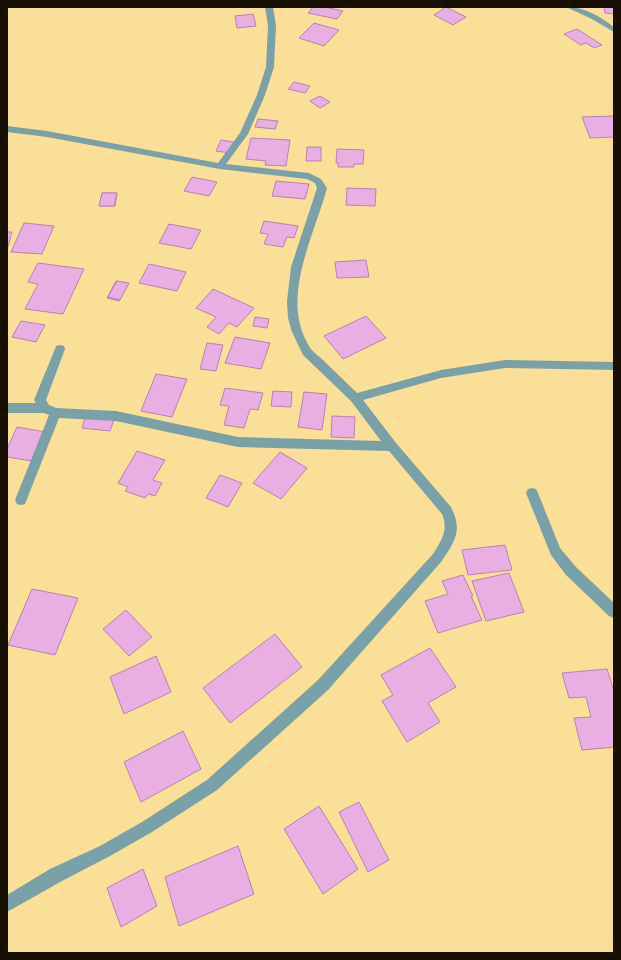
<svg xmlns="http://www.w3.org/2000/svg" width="621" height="960" font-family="Mulish,sans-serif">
<rect width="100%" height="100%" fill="#f9df97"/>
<g fill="#e9afe3" stroke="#b982b3">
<path d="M313,7h12l18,4 -6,8 -29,-6z"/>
<path d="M446,7l20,10 -13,8 -19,-10z"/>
<path d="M604,7h10v7l-9,-1z"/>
<path d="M253,14l3,12 -19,2 -2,-12z"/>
<path d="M314,23l25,7 -15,16 -25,-8z"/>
<path d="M577,29l25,16 -8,3 -8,-5 -5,2 -17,-11z"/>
<path d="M294,82l16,4 -5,7 -17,-4z"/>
<path d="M320,96l10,6 -10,6 -10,-7z"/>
<path d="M614,116v21l-24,1 -8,-21z"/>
<path d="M258,119l20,2 -3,8 -20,-2z"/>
<path d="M251,138l39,2 -4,26 -21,-1 1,-4 -20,-2z"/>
<path d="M221,140l13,2 -4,11 -14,-2z"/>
<path d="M307,147h14v14h-15z"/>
<path d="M337,149l27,1 -1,14h-9v3h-16v-4h-2z"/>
<path d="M192,177l25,5 -8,14 -25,-5z"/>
<path d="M276,181l33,3 -4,15 -33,-3z"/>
<path d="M347,188l29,1 -1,17 -29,-1z"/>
<path d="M102,193h15l-2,13h-15z"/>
<path d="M102,193h15l-3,13h-15z"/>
<path d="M264,221l34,5 -4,12 -7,-1 -4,10 -19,-3 4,-10 -8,-1z"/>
<path d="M24,223l30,3 -12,28 -31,-2z"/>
<path d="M169,224l32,6 -10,19 -32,-6z"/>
<path d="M7,232h5l-5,18z"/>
<path d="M366,260l3,17 -32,1 -2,-16z"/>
<path d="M38,263l46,6 -21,45 -38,-5 13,-25 -10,-2z"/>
<path d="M149,264l37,8 -9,19 -38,-8z"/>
<path d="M116,281l12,3 -9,17 -12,-3z"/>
<path d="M117,281l12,2 -9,17 -12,-3z"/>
<path d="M213,289l41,19 -17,19 -8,-4 -10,11 -12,-7 9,-10 -20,-9z"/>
<path d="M366,316l20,22 -43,21 -19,-23z"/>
<path d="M255,317l14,2 -2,9 -14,-2z"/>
<path d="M21,321l24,4 -9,17 -24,-5z"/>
<path d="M235,337l35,6 -9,26 -36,-6z"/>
<path d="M207,343l16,2 -7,26 -16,-2z"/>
<path d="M156,374l31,5 -15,38 -31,-6z"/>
<path d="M225,388l38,5 -5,17 -8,-1 -6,19 -20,-3 5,-19 -9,-1z"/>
<path d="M273,391l19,1 -1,15 -20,-1z"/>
<path d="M304,392l23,2 -5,36 -24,-3z"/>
<path d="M86,414l29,3 -5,14 -28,-3z"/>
<path d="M332,416l23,1 -1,21 -23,-1z"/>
<path d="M17,427l29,5 -14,29 -25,-4v-8z"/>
<path d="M137,451l28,9 -12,20 9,3 -7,13 -7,-2 -3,4 -20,-7 3,-4 -10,-4z"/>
<path d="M280,452l27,16 -26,31 -28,-16z"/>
<path d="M220,475l22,8 -14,24 -22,-9z"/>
<path d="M505,545l7,25 -44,5 -6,-25z"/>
<path d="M509,573l15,39 -38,9 -14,-40z"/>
<path d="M463,575l10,21h-2l11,24 -44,13 -13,-32 23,-7 -6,-13z"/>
<path d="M32,589l46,9 -23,57 -47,-10z"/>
<path d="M126,610l26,27 -23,19 -26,-27z"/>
<path d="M275,634l27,33 -72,56 -27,-35z"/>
<path d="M430,648l26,39 -28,16 12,19 -33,20 -25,-41 11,-6 -12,-20z"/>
<path d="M156,656l15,36 -47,22 -14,-37z"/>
<path d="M607,669l7,22v56l-32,3 -8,-32 17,-1 -5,-20 -17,1 -7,-25z"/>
<path d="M183,731l18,38 -60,33 -17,-40z"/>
<path d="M359,802l30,58 -21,12 -29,-60z"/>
<path d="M319,806l39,63 -35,25 -39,-65z"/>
<path d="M238,846l16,48 -75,32 -14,-49z"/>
<path d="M143,869l14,37 -36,21 -14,-39z"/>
</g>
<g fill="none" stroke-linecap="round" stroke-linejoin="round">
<g fill="#7ba1a8" fill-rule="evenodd">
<path d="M265,7h8l3,19 -2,41 -9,28 -17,39 -22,30 83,9 12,6 6,9c-13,49 -49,113 -16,161 3,4 9,8 13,12 11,11 22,21 33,32l84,-23 64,-10 109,2v8l-109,-2 -64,10 -78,22 33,43 55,64c12,24 4,34 -10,55l-113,128 -111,100 -65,42 -42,24 -48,25 -55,31v-17l43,-26 50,-23 42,-24 65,-42 111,-100 115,-126c8,-13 16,-24 9,-40l-53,-63 -151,-4 -122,-26 -57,-3 -34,86 -4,1 -4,-1 -2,-4 34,-85 -5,-2h-37v-10h29l-2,-3 21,-51 1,-3 4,-1 4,1 1,3 -19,51 3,5 7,3 60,3 122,26 143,4 -30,-40 -48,-46 -11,-23 -4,-14 -1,-17 4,-34 26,-79 -2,-5 -8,-4 -87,-10 -173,-32 -40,-5v-6l40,5 171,32 22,-30 17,-38 9,-28 2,-41z"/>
<path d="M566,7c19,0 33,9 48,20v5l-24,-14z"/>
<path d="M532,488l4,1 2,4 22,55 16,19 38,36v15l-5,-2 -43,-41 -15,-20 -25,-62 2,-4z"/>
</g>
</g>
<rect width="621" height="960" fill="none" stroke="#181000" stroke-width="16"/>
</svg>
